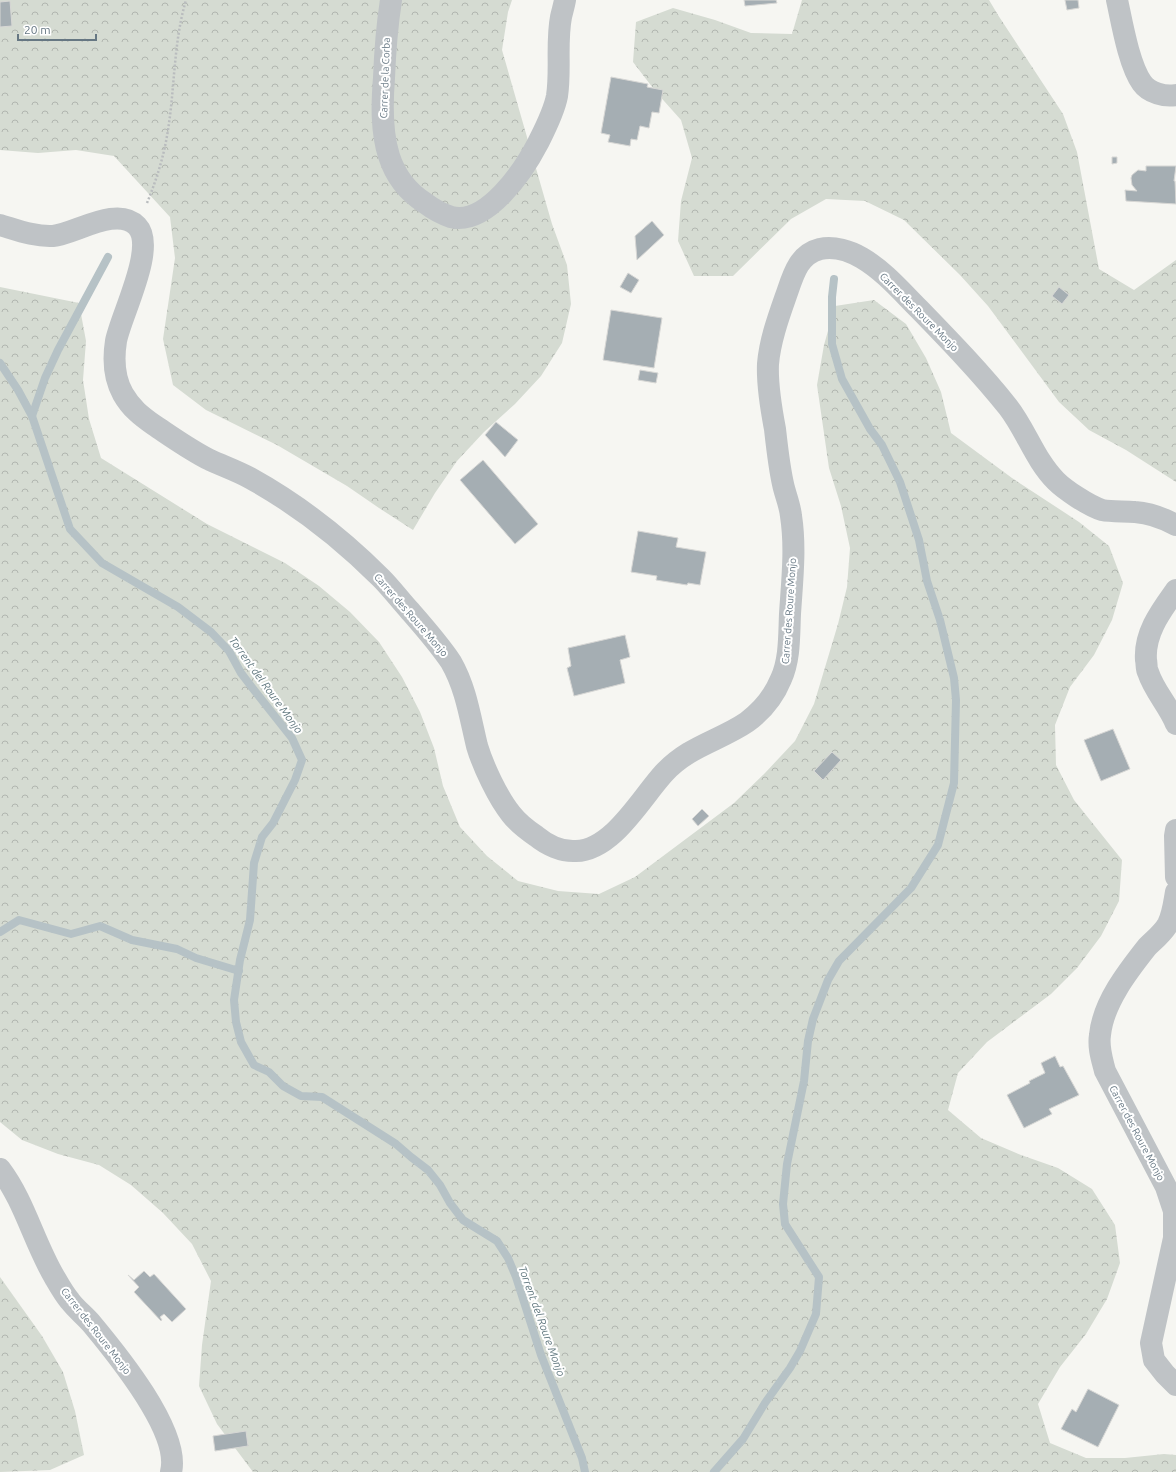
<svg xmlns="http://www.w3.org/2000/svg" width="1176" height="1472" font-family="Ubuntu,sans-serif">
<defs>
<pattern id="forest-crowns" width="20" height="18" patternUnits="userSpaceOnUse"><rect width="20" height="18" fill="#d5dbd2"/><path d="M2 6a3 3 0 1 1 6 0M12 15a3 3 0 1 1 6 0" fill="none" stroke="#b1b6b0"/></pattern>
</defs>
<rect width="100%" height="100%" fill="#f6f6f2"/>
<g fill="url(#forest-crowns)">
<path d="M0,0h512l-4,12 -6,38 50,174 15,41 4,39 -9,39 -21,33 -26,28 -31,28 -27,29 -22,32 -22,37 -34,-22 -32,-22 -70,-41 -71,-35 -33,-25 -10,-46 12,-81 -5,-41 -56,-61 -38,-6 -38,3 -38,-3z"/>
<path d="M802,0h187l9,15 65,99 14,38 22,117 35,21 42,-30v222l-50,-32 -37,-20 -30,-28 -71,-96 -28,-31 -56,-55 -39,-19 -39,-2 -35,20 -58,57h-39l-16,-35 3,-40 11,-43 -11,-38 -25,-28 -23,-30 3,-40 37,-14 42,12 36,13 41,1z"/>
<path d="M0,287l79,16 7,38 -3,39 6,39 12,39 106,66 78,39 34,23 31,26 29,30 23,35 18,35 14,36 9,38 17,41 27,29 31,25 40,10 41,3 36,-17 99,-74 31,-30 30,-32 19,-37 24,-80 9,-37 3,-39 -9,-42 -12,-38 -12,-83 7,-40 11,-39 39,-6 32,24 20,34 15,34 10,41 61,45 67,44 30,24 14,37 -11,37 -18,35 -24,32 -15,38 1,40 18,35 48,60 -3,41 -18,35 -24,32 -26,26 -64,48 -29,31 -10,37 33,28 40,17 37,13 34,21 23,36 5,38 -13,36 -21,35 -26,33 -22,37 12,39 36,15h39l39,-4 12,1v17h-923l-36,-48 -18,-38 3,-41 9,-64 -19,-37 -29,-31 -32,-28 -32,-20 -41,-11 -36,-14 -22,-18z"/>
<path d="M0,1277l42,59 21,36 12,39 9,44 -34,15 -50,2z"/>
</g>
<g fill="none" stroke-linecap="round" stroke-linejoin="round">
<g stroke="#b6c2c6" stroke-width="8">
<path d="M0,363l18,27 14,26 38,113 32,34 76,44 33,25 18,19 12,22 13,17 38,48 10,22 -7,20 -22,43 -11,14 -8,26 -4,57 -10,40 -6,40 2,22 5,20 13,23 15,7 14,14 18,10 21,1 74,47 15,13 17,13 12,15 10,18 13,17 34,21 11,17 8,19 25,78 41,103 3,14"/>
<path d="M32,416l13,-38 13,-28 50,-93"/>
<path d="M0,932l19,-12 52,14 29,-8 32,14 45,9 19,9 43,13"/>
<path d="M714,1472l29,-33 22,-36 25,-35 10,-17 16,-37 3,-37 -34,-53 -2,-20 4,-40 17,-83 4,-40 5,-22 15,-39 11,-19 72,-73 27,-43 16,-62 2,-83 -2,-22 -14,-58 -13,-39 -8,-41 -19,-58 -18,-37 -12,-16 -28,-50 -10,-35v-47l2,-18"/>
</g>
</g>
<g fill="#a5aeb3" stroke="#d7d7d5">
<path d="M744,0h32l1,3 -32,3z"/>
<path d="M1065,0h13l1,8 -12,2z"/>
<path d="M10,1l2,25 -12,1v-25z"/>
<path d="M611,77l37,7 -1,3 16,3 -4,23 -7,-1 -3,16 -9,-2 -3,14 -6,-1 -1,7 -22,-4 2,-7 -9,-2z"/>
<path d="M1112,157h5v6l-5,1z"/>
<path d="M1146,166h30l-2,15h1l1,23 -50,-3 -1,-11 12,1 -5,-6 -1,-7 1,-3 6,-5 8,1z"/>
<path d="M652,221l12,14 -27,25 -2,-24z"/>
<path d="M628,273l11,7 -8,13 -11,-6z"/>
<path d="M1059,287l10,8 -7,9 -10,-8z"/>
<path d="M611,310l51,8 -8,50 -51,-8z"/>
<path d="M640,370l18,3 -2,10 -18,-3z"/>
<path d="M496,422l22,18 -13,17 -20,-22z"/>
<path d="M483,460l55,64 -23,20 -55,-64z"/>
<path d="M638,531l40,7 -2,9 30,5 -6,33 -12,-2 -1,2 -31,-5 1,-4 -26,-4z"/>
<path d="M625,635l5,22 -10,3 5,23 -51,13 -7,-28 4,-2 -3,-18z"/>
<path d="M1113,729l17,40 -29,12 -17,-41z"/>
<path d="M832,752l9,8 -18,20 -9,-9z"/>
<path d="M702,809l7,7 -11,10 -6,-7z"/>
<path d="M1055,1056l5,11 3,-1 16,29 -30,14 3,5 -28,14 -17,-33 23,-12 -1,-2 16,-8 -4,-10z"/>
<path d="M144,1271l6,6 4,-3 32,35 -14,13 -8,-8 -4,3 2,3 -1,1 -27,-29 5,-5 -11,-12 6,5z"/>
<path d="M1088,1389l31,16 -21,42 -37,-18 11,-20 4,3z"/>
<path d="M246,1431l2,15 -33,5 -2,-15z"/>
</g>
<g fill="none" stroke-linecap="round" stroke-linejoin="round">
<path stroke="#b9bcbe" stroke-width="2.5" stroke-dasharray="2 2" stroke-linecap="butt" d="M147,203c9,-22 16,-44 20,-67 8,-45 6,-92 19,-136"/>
<g stroke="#bfc3c6" stroke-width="22">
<path d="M391,0c-4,26 -6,52 -7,78 -2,25 -3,53 5,78 6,19 19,36 36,47 8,6 17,11 26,14 36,9 73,-47 87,-74 7,-14 16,-31 19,-47 4,-26 -1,-53 4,-79 1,-5 3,-11 4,-17"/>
<path d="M1117,0c5,23 12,65 25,83 7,10 23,14 34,12"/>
<path d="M0,225c17,5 35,12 53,11 22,-2 64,-31 84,-10 20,21 -16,89 -21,115 -3,19 -2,37 7,53 8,14 18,22 31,31 18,12 36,25 56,35 13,6 27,11 40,18 47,26 93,62 131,100 10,10 19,22 29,33 14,16 29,33 41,51 15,26 19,55 26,84 6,20 21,52 34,68 7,9 16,16 25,22 11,9 26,16 40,15 37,-1 65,-53 88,-78 25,-27 55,-32 83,-51 15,-11 27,-26 34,-43 9,-20 8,-43 9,-65 2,-32 6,-66 1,-98 -1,-11 -6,-22 -8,-32 -4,-18 -6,-37 -8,-55 -4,-21 -8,-44 -7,-65 2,-25 12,-51 20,-74 6,-18 12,-36 32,-41 14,-3 30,2 42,9 22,13 39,33 57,51 31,32 62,64 89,98 18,23 27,53 48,74 9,9 33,25 46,29 10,2 22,1 33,2 15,1 28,6 41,13"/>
<path d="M1176,590c-15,21 -32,43 -30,70 1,4 0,9 2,12 6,19 21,34 28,52"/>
<path d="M1176,830l-1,6 1,41"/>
<path d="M1176,892c-2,11 -3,22 -8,32 -5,9 -14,16 -21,23 -19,24 -44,56 -47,88 -2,13 2,24 5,36l61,116 8,24v27l-23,105 3,17 11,14 11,11"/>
<path d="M0,1169c25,33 34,74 55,109 4,7 9,16 15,23 6,8 14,14 21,22 25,30 90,109 80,149"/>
</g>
</g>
<g text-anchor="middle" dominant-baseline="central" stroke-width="4" stroke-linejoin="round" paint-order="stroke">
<g font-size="10" fill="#667783" stroke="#fff">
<text transform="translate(385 78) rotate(-88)">Carrer de la Corba</text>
<text transform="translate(919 312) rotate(45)">Carrer des Roure Monjo</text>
<text transform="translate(789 611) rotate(-86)">Carrer des Roure Monjo</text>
<text transform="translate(411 615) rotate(49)">Carrer des Roure Monjo</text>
<text transform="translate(1137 1133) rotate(62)">Carrer des Roure Monjo</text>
<text transform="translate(96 1331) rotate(52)">Carrer des Roure Monjo</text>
</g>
<g font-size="11" font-style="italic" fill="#61787f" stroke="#fff">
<text transform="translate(266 685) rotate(54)">Torrent del Roure Monjo</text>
<text transform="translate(542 1321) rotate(70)">Torrent del Roure Monjo</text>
</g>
</g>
<path d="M18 34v6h78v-6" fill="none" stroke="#667783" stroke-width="2"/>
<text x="24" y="34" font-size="12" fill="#667783" stroke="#ffffff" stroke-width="3" paint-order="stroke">20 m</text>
</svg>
